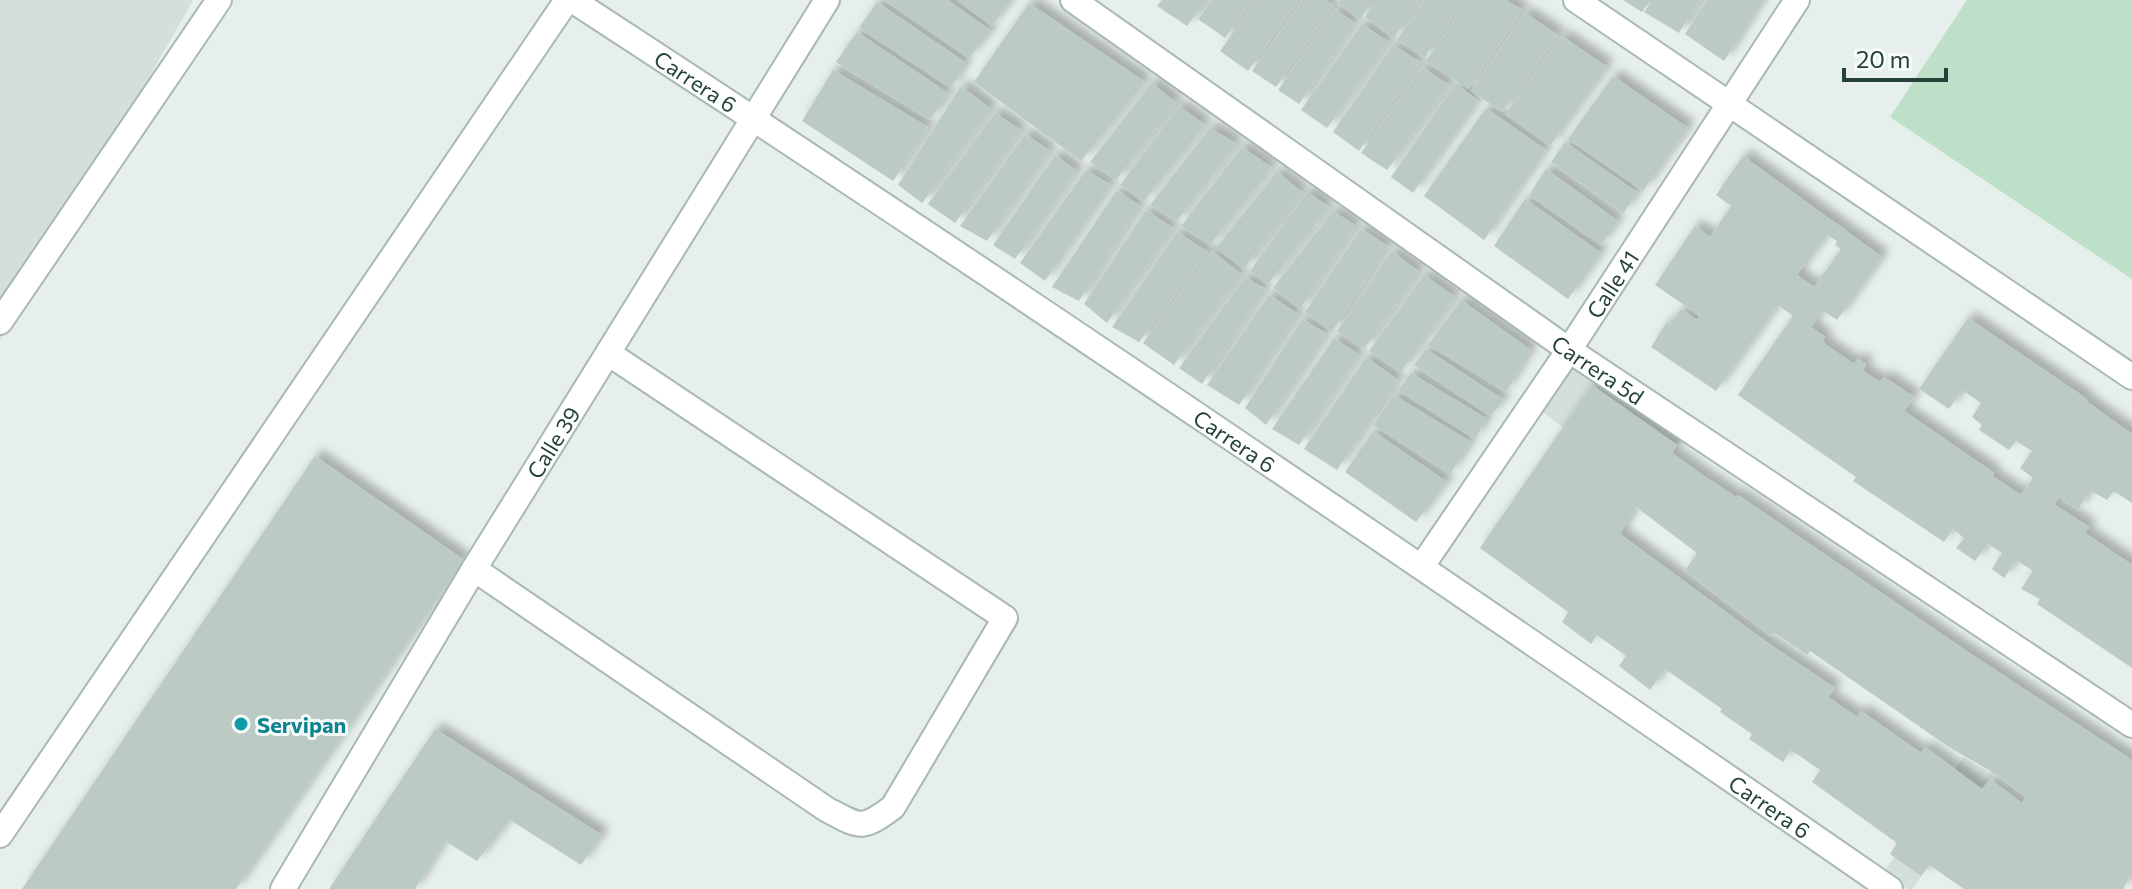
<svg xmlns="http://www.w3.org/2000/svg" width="2132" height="889" font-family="Commissioner,sans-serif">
<defs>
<filter id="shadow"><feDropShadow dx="7" dy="-7" stdDeviation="4" flood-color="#0004"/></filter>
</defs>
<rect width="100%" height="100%" fill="#e6efeb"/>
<g fill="#d4dfda">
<path d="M0,0h193l-193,340z"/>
<path d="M1568,364l113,76 -33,49 -111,-81z"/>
<path d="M1964,757l29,17 -81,115h-4l-25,-16z"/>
</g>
<path fill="#bfe0c8" d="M1967,0h165v279l-242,-162z"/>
<g fill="#bbcac4" fill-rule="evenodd" filter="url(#shadow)">
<path d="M884,0h64l43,31 -22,27z"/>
<path d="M957,0h54l-19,26z"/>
<path d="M1162,0h44l-19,26 -30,-20z"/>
<path d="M1212,0h40l-27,38 -27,-19z"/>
<path d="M1257,0h41l-50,71 -28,-20z"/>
<path d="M1303,0h23l7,5 -57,82 -24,-16z"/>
<path d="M1340,0h33l-13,19 -22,-16z"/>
<path d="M1377,0h43l-27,38 -28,-21z"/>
<path d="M1425,0h39l-40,58 -27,-18z"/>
<path d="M1467,0h39l16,10 -54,79 -42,-28z"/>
<path d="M1623,0h27l-8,12z"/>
<path d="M1653,0h47l-21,33 -35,-21z"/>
<path d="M1707,0h56l-39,61 -39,-27z"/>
<path d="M877,2l89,61 -15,25 -92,-60z"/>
<path d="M1029,3l116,79 -64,79 -107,-79z"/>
<path d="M1335,9l20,14 -56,81 -21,-14z"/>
<path d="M1525,13l33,22 -56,77 -31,-21z"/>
<path d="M1362,24l27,18 -62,86 -26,-18z"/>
<path d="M857,32l91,61 -18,27 -94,-58z"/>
<path d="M1562,36l45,31 -57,79 -45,-32z"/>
<path d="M1393,45l27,17 -61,89 -26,-19z"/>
<path d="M1422,67l27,18 -62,85 -26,-17z"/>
<path d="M833,70l95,57 -35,54 -91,-60z"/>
<path d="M1613,76l75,52 -45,63 -75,-52z"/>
<path d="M1152,83l24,20 -60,77 -26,-18z"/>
<path d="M1456,83l22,18 -65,92 -22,-16z"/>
<path d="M961,86l30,23 -69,94 -24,-18z"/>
<path d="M1179,106l26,19 -62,77 -23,-17z"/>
<path d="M1486,108l60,42 -62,90 -60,-44z"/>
<path d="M995,113l26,17 -66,93 -27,-19z"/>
<path d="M1210,128l27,16 -61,78 -26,-17z"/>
<path d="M1025,134l25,17 -63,90 -27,-15z"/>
<path d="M1565,142l73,51 -15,20 -72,-51z"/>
<path d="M1242,147l30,21 -62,77 -29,-19z"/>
<path d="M1055,155l22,16 -62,88 -22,-14z"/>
<path d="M1743,156l139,101 -45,63 -14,-9 -12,16 14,10 -3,5 32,22 4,-5 8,5 -3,7 17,11 4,-5 30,20 -10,14 90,62 -2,3 29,19 12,-17 -13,-10 12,-17 -16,-10 -7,9 -30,-20 3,-5 -10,-8 9,-14 -19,-13 -13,19 -30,-20 49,-71 119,81 -1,2 46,33v69l-18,-12 -7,9 -17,-10 -12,20 -19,-13 -5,7 35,23 -4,6 47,32v103l-95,-64 3,-5 -19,-10 12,-18 -17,-11 -12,18 -12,-9 10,-16 -14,-9 -13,17 -19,-13 8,-10 -11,-9 -9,13 -91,-61 3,-4 -118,-82 55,-79 -15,-11 -62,86 -65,-44 16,-25 3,2 11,-15 16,11 3,-4 -45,-31 40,-59 15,11 21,-31 -15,-11zM1827,235l10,6 -2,4 6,4 -27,38 -17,-12z"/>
<path d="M1546,169l72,52 -17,24 -72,-50z"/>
<path d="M1086,170l25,15 -66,96 -25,-18z"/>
<path d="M1277,172l25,20 -58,77 -28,-21z"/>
<path d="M1117,190l23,16 -61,95 -27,-14z"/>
<path d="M1307,192l22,15 -61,77 -18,-13z"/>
<path d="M1525,199l76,54 -33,46 -74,-53z"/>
<path d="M1146,210l27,18 -66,95 -23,-19z"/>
<path d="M1333,211l23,15 -56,83 -27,-21z"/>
<path d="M1361,229l27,17 -56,86 -27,-20z"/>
<path d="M1177,232l31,20 -69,90 -27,-15z"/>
<path d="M1212,251l29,23 -67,91 -31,-22z"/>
<path d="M1392,251l27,21 -55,77 -27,-18z"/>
<path d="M1424,275l31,22 -54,75 -32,-21z"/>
<path d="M1245,277l20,12 -63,95 -23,-16z"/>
<path d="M1269,295l29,19 -59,91 -32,-20z"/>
<path d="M1461,300l70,50 -25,42 -78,-47z"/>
<path d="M1302,319l25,15 -61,91 -21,-17z"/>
<path d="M1334,338l25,17 -60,90 -27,-16z"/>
<path d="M1426,349l78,51 -14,16 -76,-51z"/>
<path d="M1366,357l32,23 -61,90 -33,-21z"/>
<path d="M1411,373l76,46 -12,20 -77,-49z"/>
<path d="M1592,385l85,60 -5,8 32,23 32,21 2,-2 227,155 167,110v112l-9,17h-159l-35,-24 -8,11 -31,-22 7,-11 -85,-61 8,-12 -29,-20 -8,12 -34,-23 3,-5 -32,-22 2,-3 -57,-40 -15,21 -31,-24 7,-10 -29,-21 -6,9 -29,-22 6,-10 -88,-64zM1636,507l61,46 -12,17 16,13 71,54 3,-4 32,22 3,-4 139,96 41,24 36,26 -4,6 -32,-24 -8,10 -57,-42 -4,6 -60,-42 -4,6 -29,-20 7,-9 -67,-45 -148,-109z"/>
<path d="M1394,395l77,47 -21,32 -77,-49z"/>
<path d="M1373,431l74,51 -31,40 -71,-50z"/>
<path d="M315,456l149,104 -228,329h-214z"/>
<path d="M435,729l167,106 -21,30 -71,-45 -33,41 -32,-20 -30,48h-86z"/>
</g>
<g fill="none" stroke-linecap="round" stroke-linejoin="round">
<defs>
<g id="minor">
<path id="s1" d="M572,0c444,289 882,588 1318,889"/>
<path id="s2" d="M1073,0l496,350 563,375"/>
<path d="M1576,0l556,377"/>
<path d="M0,322l219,-322"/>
<path id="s3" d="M1422,566l147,-216 228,-350"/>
<path d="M474,569l352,240c34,18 35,22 67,-2l112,-189 -397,-265"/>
<path d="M0,835l567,-835"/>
<path id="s4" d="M283,889l191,-320 353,-569"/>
</g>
</defs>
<use href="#minor" stroke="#a8b8b2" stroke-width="28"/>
<use href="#minor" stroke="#fff" stroke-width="24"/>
</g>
<circle fill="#0f9aa8" stroke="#f7fbf9" stroke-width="3" cx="241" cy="724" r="8"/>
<g text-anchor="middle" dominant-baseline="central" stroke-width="6" stroke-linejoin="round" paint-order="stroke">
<g font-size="22" fill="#24423a" stroke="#f7fbf9">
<text stroke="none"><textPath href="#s1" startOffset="148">Carrera 6</textPath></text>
<text stroke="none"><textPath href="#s3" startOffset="340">Calle 41</textPath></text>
<text stroke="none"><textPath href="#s2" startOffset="642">Carrera 5d</textPath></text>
<text stroke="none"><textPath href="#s1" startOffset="796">Carrera 6</textPath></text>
<text stroke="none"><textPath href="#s4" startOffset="522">Calle 39</textPath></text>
<text stroke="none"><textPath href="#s1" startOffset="1444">Carrera 6</textPath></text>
</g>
<g font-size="22" font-weight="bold" fill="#0d838f" stroke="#f7fbf9" text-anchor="start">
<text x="257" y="724">Servipan</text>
</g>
</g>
<path d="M1844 68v12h102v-12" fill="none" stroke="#24423a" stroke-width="4"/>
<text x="1856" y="68" font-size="24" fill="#24423a" stroke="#f7fbf9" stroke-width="6" paint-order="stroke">20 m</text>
</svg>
